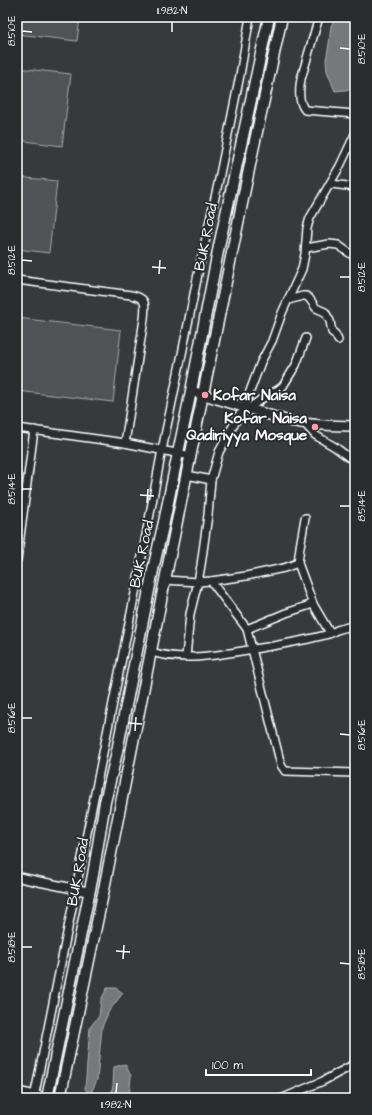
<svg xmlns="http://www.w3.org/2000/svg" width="372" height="1115" font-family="'Architects Daughter',sans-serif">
<rect width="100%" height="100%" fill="#373a3b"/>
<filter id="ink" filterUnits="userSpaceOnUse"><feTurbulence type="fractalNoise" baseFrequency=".025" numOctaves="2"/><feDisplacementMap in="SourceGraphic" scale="8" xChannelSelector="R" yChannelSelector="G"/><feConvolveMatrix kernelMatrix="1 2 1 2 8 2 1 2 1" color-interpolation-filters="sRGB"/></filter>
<g filter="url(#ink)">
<g fill="#505354" stroke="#a8a9aa">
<path d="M17,17h63l-3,24 -60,-7z"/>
<path d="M17,68l54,6 -9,72 -45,-6z"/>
<path d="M17,177l40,4 -8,72 -32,-4z"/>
<path d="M17,318l104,12 -8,72 -96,-11z"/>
</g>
<g fill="#767879" stroke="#adaeaf">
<path d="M336,17h19v72l-20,2 -8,-20 -1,-11 3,-16 2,-18z"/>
<path d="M107,988h9l7,5 -14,18 -7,16 -5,53 -7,15 -5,-6 5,-62 9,-11 2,-16z"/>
<path d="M125,1064l6,12 -2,22h-20l4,-12 1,-19z"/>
</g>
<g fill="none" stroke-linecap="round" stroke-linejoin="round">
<defs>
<g id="minor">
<path d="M319,17l-18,62c-2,11 -3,23 4,31l50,4"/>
<path d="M331,184l24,3"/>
<path d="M306,248l23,-4 9,1 17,12"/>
<path d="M17,280l114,15c17,3 14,10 13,24l-19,124"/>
<path d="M288,300l15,-4h3l3,2 7,10 9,4 5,9 2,11 3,2 3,6"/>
<path d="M244,407l17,-45 11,-21 10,-28 20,-44 3,-15 2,-26 3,-10 30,-52 15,-32"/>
<path d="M305,424l10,11 20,12 20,15"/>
<path d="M17,428l108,15 66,13"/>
<path d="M187,475l24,5"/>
<path d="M305,518l-5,29 -2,16 15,41 17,29"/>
<path d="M17,560l17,-130"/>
<path d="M165,580l33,2 13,-1 35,-5 38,-8 14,-5"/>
<path d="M211,581l36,48 34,136 4,6 70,2"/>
<path d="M247,629l39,-16 27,-9"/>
<path d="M151,652c34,10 68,3 103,-3 25,-4 50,-8 75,-15 3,-1 5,-3 8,-4 6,-2 12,-3 18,-5"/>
<path d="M186,657l4,-43 8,-32 3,-17 7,-50 3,-35 8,-28 20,-37 24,-17 15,-8 5,-4 13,-21 10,-27"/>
<path d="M17,1091l33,7"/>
<path d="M34,1098l103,-515 25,-133 20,-96 17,-85 19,-85 22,-109 10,-58"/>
<path d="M283,1098l40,-17 28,-15 4,-6"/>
</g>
<path id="tertiary" d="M17,877l73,15"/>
<path id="secondary" d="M191,391l98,30c22,4 44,5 66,5"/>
<g id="primary">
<path d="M47,1098l46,-223 12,-73 11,-46 38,-191 10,-43 14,-69 13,-62 28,-145 50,-229"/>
<path d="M60,1098l44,-209 61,-309 88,-430 29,-133"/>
</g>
</defs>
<use href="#minor" stroke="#fff" stroke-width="10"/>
<use href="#tertiary" stroke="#fff" stroke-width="11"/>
<use href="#secondary" stroke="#fff" stroke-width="12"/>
<use href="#primary" stroke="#fff" stroke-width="13"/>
<use href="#minor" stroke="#2a2d2e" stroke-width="7"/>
<use href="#tertiary" stroke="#2a2d2e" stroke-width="8"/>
<use href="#secondary" stroke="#2a2d2e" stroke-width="9"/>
<use href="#primary" stroke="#2a2d2e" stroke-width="10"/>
</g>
</g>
<path fill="none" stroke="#fff" stroke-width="1.5" d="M22,31l10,1M172,32v-10M340,48l10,1M22,260l10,1M152,267l14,1M159,274l1,-14M340,277h10M22,489h10M140,495l14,1M147,503l1,-14M340,506h10M22,718h10M128,723l14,1M135,731l1,-14M340,734l10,1M22,947h10M116,951l14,1M123,959l1,-14M340,963l10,1M116,1093l1,-10"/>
<g fill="#ff9aa2" stroke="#2a2d2e" stroke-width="1.5">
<circle cx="205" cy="395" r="4"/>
<circle cx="315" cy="427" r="4"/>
</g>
<g text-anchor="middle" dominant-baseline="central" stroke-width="4" stroke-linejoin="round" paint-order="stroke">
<g font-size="15" fill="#fff" stroke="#2a2d2e">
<text transform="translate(206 237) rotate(-79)">BUK Road</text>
<text transform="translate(142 554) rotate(-78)">BUK Road</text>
<text transform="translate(78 872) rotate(-80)">BUK Road</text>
</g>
<g font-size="15" font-weight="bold" fill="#fff" stroke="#2a2d2e" text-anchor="start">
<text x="213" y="395">Kofar Naisa</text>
<text x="307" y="418" text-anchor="end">Kofar Naisa<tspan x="307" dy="17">Qadiriyya Mosque</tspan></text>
</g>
</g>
<rect width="372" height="1115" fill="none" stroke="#2a2d2e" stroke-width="44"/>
<path d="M206 1069v6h105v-6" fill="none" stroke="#ffffff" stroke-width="2"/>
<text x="212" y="1069" font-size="12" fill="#ffffff" stroke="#2a2d2e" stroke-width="3" paint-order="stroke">100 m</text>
<rect x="22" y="22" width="328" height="1071" fill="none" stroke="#fff" stroke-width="1.5"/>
<g font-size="10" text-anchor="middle" fill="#fff">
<text x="172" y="14">11.982°N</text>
<text transform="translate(11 31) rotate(-90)" y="4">8.510°E</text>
<text transform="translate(361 49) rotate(-90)" y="4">8.510°E</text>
<text transform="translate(11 260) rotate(-90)" y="4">8.512°E</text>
<text transform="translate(361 277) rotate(-90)" y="4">8.512°E</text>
<text transform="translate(11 489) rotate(-90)" y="4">8.514°E</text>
<text transform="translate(361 506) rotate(-90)" y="4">8.514°E</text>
<text transform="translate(11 718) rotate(-90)" y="4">8.516°E</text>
<text transform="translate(361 735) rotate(-90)" y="4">8.516°E</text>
<text transform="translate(11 947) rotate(-90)" y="4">8.518°E</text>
<text transform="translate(361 964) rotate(-90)" y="4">8.518°E</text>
<text x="116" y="1108">11.982°N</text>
</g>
</svg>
